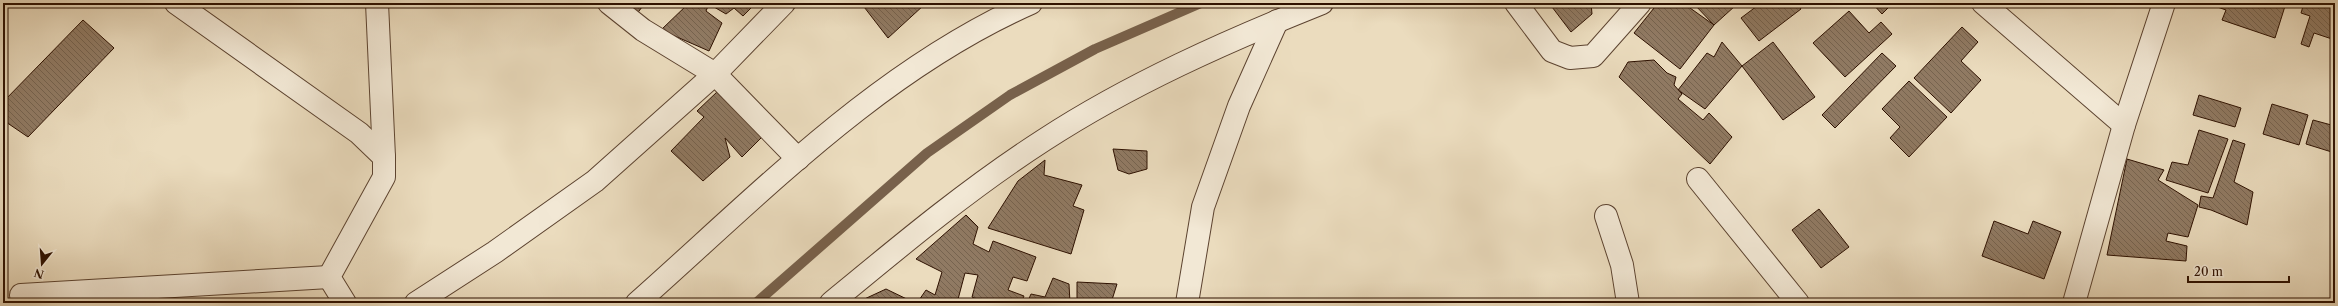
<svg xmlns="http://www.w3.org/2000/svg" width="2338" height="306" font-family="'Libre Caslon Text',serif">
<defs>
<pattern id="building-back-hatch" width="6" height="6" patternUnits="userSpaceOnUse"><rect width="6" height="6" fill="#907a63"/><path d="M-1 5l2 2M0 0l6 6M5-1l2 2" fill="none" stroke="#76634f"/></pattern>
</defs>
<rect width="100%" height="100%" fill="#ebdcbe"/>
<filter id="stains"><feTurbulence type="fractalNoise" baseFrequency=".005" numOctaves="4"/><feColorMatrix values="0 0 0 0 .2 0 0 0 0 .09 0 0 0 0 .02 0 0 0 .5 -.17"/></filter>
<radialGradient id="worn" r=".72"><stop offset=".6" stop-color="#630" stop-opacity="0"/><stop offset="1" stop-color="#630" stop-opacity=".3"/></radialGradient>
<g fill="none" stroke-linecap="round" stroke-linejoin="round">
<path stroke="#78614b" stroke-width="10" d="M756,303l171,-150 83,-58 85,-46 106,-46"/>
</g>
<g fill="url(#building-back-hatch)" stroke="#2d1000">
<path d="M621,3h24l-9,12z"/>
<path d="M689,3h67l-13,13 -9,-8 -8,6 -17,-10 -3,7 16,12 -13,28 -48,-21z"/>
<path d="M861,3h62l1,2 -36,33z"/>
<path d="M1549,3h42l1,11 -21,18z"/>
<path d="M1658,3h25l31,22 -34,44 -46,-36z"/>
<path d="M1693,3h39l3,3 -21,19z"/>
<path d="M1761,3h36l4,6 -42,32 -18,-23z"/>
<path d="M1872,3h21l-11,11z"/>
<path d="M2206,3h80l-11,35 -53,-18 4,-10z"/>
<path d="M2304,3h31v37l-21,-7 -5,14 -8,-3 9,-28 -9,-3z"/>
<path d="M1849,11l20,22 12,-11 11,12 -47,43 -32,-34z"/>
<path d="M83,20l31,28 -86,89 -25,-17v-18z"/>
<path d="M1962,27l16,15 -17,19 20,19 -30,33 -37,-35z"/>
<path d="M1722,42l20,24 -37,43 -27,-19 29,-37 7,4z"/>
<path d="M1773,42l42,55 -32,23 -41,-54z"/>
<path d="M1882,53l14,13 -61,62 -13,-13z"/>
<path d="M1654,60l13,13 9,4 -2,8 8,9 -4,5 25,21 6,-7 23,24 -22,27 -91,-87 9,-15z"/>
<path d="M1909,81l38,36 -38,40 -19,-19 10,-11 -18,-18z"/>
<path d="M718,91l44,46 -20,20 -17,-19 5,19 -27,24 -32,-30 33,-34 -7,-6z"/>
<path d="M2199,95l42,13 -6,19 -42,-12z"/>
<path d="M2272,104l36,11 -9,30 -36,-11z"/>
<path d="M2313,120l22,6v27l-29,-9z"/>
<path d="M2199,130l29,9 -20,54 -42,-13 6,-18 16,3z"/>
<path d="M2233,140l12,4 -11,38 19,10 -6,33 -36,-15 -12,-3 2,-11 12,2z"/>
<path d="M1113,149l34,2v18l-18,5 -11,-4z"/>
<path d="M2127,159l37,11 -6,10 40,25 -10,32 -20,-4 -2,8 21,5 -1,15 -79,-6z"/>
<path d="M1045,160l-1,15 38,10 -9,21 11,4 -13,44 -83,-26 30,-47z"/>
<path d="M1819,209l30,38 -28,21 -29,-38z"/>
<path d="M966,215l12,12 -5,17 16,8 4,-11 43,16 -9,24 -14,-4 -5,13 16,6 -3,7h-36l-13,-6 6,-22 -13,-2 -8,30h-40l9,-13 9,5 7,-23 -26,-13z"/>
<path d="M1994,221l34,13 5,-13 28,11 -17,47 -62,-23z"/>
<path d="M1053,278l16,6 1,19h-43l4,-9 14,3z"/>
<path d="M1077,282l40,2 -6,19h-34z"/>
<path d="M886,289l29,14 -57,-1z"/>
</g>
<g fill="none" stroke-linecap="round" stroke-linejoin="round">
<defs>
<g id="minor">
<path d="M176,3l183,130 25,24v20l-55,100 16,26"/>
<path d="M377,3l7,154"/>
<path d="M609,3l34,27 72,44 83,85"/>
<path d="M1516,3l36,48 18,7 23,-2 47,-53"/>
<path d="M1983,3l141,122"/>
<path d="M1698,179l100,124"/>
<path d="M1606,216l16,49 6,38"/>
<path d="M21,295l308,-18"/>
<path d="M416,303l79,-51 100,-71 120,-107 69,-71"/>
<path d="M637,303c123,-109 242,-233 394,-300"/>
<path d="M831,303c69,-57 137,-114 213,-163 86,-56 183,-99 278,-137"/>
<path d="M1187,303l16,-96 36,-101 38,-85"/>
<path d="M2074,303l50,-178 40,-122"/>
</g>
</defs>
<use href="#minor" stroke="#5c4330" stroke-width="24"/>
<use href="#minor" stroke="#f2e8d5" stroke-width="22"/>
</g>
<rect width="2338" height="306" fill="none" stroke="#ebdcbe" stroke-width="16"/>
<rect x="4" y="4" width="2330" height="298" fill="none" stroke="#2d1000" stroke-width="2"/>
<rect x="8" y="8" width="2322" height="290" fill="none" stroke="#2d1000"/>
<g transform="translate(42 264) rotate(197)" stroke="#f2e8d5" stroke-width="3" paint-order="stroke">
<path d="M0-3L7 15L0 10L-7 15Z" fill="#2d1000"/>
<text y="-6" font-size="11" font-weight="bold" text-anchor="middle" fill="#2d1000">N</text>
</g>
<path d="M2188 276v6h101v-6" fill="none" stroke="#2d1000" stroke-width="2"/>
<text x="2194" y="276" font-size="12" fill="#2d1000" stroke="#f2e8d5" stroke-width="3" paint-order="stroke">20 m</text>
<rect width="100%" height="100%" filter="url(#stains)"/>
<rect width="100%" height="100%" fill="url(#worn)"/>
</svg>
